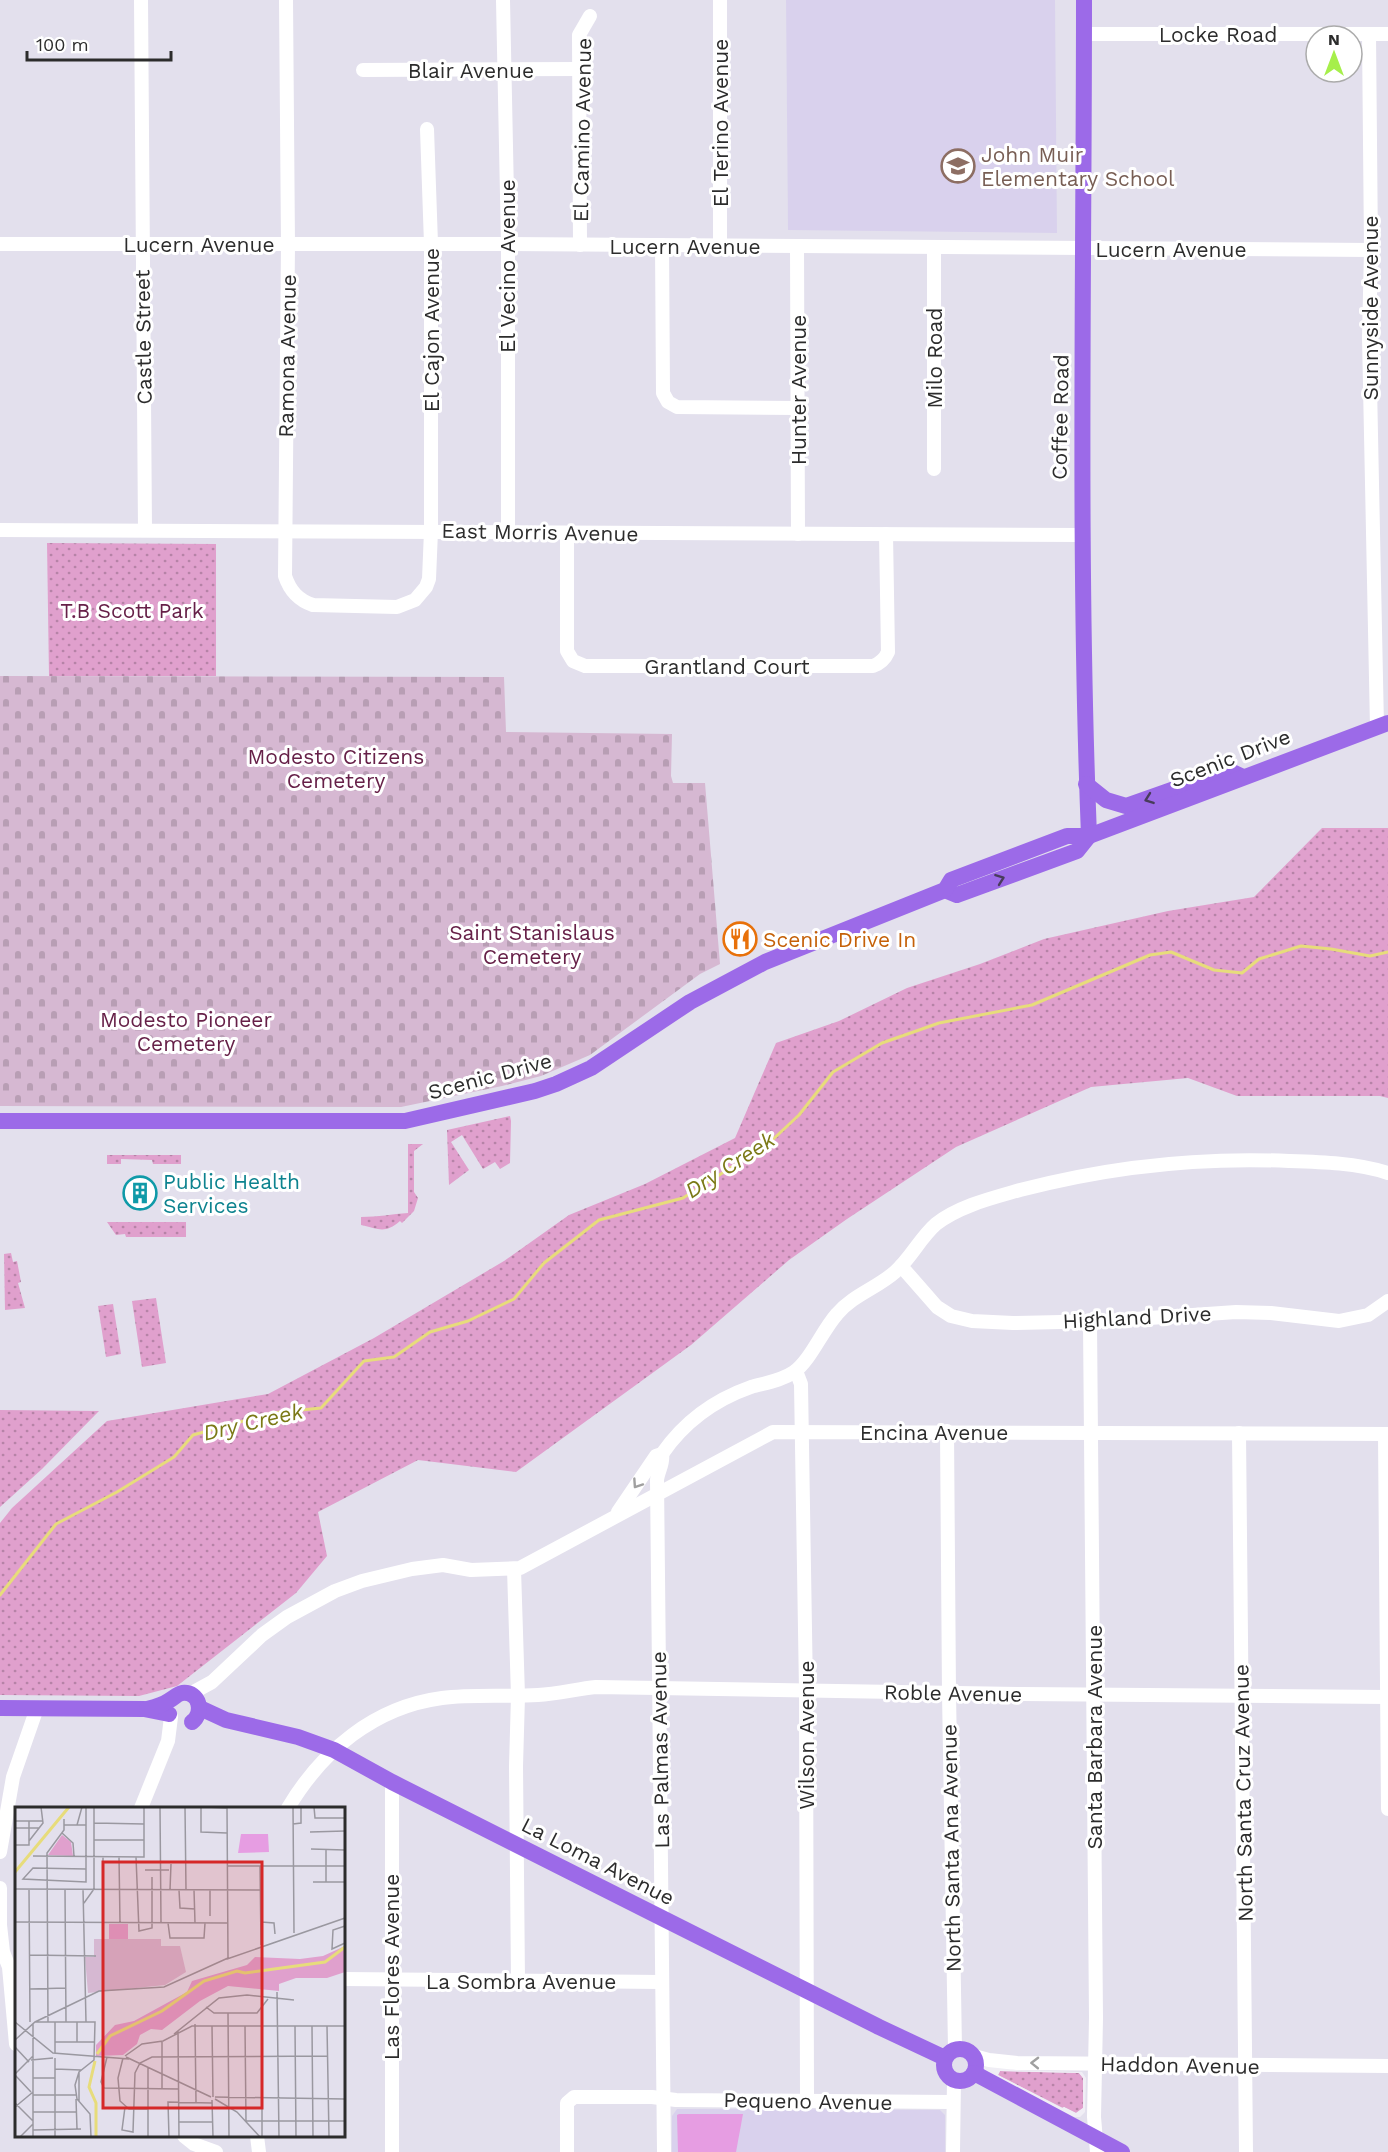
<svg xmlns="http://www.w3.org/2000/svg" width="1388" height="2152" font-family="'Work Sans',sans-serif">
<defs>
<pattern id="grass-dots" width="8" height="8" patternUnits="userSpaceOnUse" patternTransform="scale(1.5)"><rect width="8" height="8" fill="#e0a0cd"/><path d="M2 2h.1M6 6h.1" fill="none" stroke="#b683a7" stroke-width="1.8" stroke-linecap="round"/></pattern>
<pattern id="cemetery-stones" width="16" height="16" patternUnits="userSpaceOnUse" patternTransform="scale(1.5)"><rect width="16" height="16" fill="#d6b8d2"/><path d="M2 7V4a2 2 0 0 1 4 0v3zM10 15v-3a2 2 0 0 1 4 0v3z" fill="#b89eb4"/></pattern>
</defs>
<rect width="100%" height="100%" fill="#e3e0ed"/>
<g fill="#d9d1ed">
<path d="M786,0h269l2,233 -269,-3z"/>
<path d="M677,2109l263,1 5,5v37h-273v-36z"/>
</g>
<g fill="url(#grass-dots)">
<path d="M47,543l169,1v132h-167z"/>
<path d="M1322,828h66v270l-8,-2h-143l-49,-18 -97,9 -135,60 -109,72 -58,41 -98,85 -175,127 -98,-12 -100,52 9,44 -31,37 -119,93 -38,10 -139,-1v-172l12,-15 95,-87 161,-27 106,-56 130,-77 65,-46 76,-31 90,-46 41,-95 63,-22 68,-33 73,-24 64,-25 124,-28 86,-14z"/>
<path d="M510,1116l1,5 -1,42 -10,6 -5,-7 -12,7 -21,-34 -11,7 18,28 -20,15 -2,-55z"/>
<path d="M408,1144h15l-9,7v41l4,6 -4,13 -12,12 -2,-2c-15,13 -21,8 -39,4v-8c17,0 31,-3 47,-4z"/>
<path d="M107,1155h74v9h-28l-1,-4 -31,-1v5h-14z"/>
<path d="M107,1222h79v15h-60l-1,-3 -9,1z"/>
<path d="M11,1253l2,9 4,-1 4,21 -3,1 7,25 -20,2 -1,-56z"/>
<path d="M156,1298l10,65 -24,4 -10,-66z"/>
<path d="M113,1304l8,50 -15,3 -8,-51z"/>
<path d="M0,1410l99,1 -57,58 -42,38z"/>
<path d="M1000,2071l79,2 4,5v30l-7,5 -12,-6 -1,1 -65,-33z"/>
</g>
<path fill="url(#cemetery-stones)" d="M0,676l504,1 2,55 166,2 -1,42 2,7h32l15,181 -20,10 -110,81 -49,21 -39,10 -101,21 -401,-1z"/>
<path fill="#e69de2" d="M679,2114h64l-7,38h-58l-1,-37z"/>
<path fill="#f0eef5" fill-rule="evenodd" d="M979,2062l36,8 67,2 4,6 -1,34 -5,5h-6l-87,-44zM1000,2071l79,2 4,5v30l-7,5 -12,-6 -2,1 -64,-33z"/>
<g fill="none" stroke-linecap="round" stroke-linejoin="round">
<path stroke="#e7dc7b" stroke-width="3" d="M0,1595l56,-71 61,-32 57,-35 19,-22 79,-22 49,-5 43,-47 30,-4 36,-25 38,-11 46,-22 30,-36 55,-43 84,-22 85,-54 31,-29 34,-43 49,-29 57,-20 93,-18 118,-50 21,-3 43,18 28,3 17,-14 42,-13 30,3 39,7 18,-4"/>
<g stroke="#fff" stroke-width="14">
<path d="M141,0l4,530"/>
<path d="M286,0l2,244 -3,332c5,15 13,24 28,29l84,2 18,-7 11,-13 3,-8 2,-48v-287l-4,-115"/>
<path d="M503,0l5,244v289"/>
<path d="M1084,34h304"/>
<path d="M1369,34l2,216 -2,87 8,390"/>
<path d="M363,70l216,-1"/>
<path d="M0,244h508l863,6"/>
<path d="M580,245l-1,-210 11,-19"/>
<path d="M662,245l1,148 5,9 9,5 121,1"/>
<path d="M720,245v-245"/>
<path d="M797,246l1,288"/>
<path d="M934,469v-222"/>
<path d="M0,530l1081,5"/>
<path d="M567,533v118l6,10 12,5h288c8,-3 12,-7 15,-14l-2,-118"/>
<path d="M901,1266l36,41 14,9 21,5 41,2 93,-2 130,-9 35,1 68,8 29,-6 20,-14"/>
<path d="M1090,1322l6,696 -2,99 3,35"/>
<path d="M796,1371l5,13 5,307 1,410"/>
<path d="M947,1431l2,262 6,356"/>
<path d="M1239,1433l7,719"/>
<path d="M1385,1434l3,375"/>
<path d="M662,1454c2,9 -4,17 -5,26l7,672"/>
<path d="M618,1512l38,-56 6,-2c22,-32 52,-54 89,-67 14,-4 30,-6 43,-15 16,-11 28,-41 43,-58 16,-19 40,-26 58,-42 16,-14 25,-34 41,-48 23,-18 56,-26 84,-34 88,-23 178,-33 269,-29 33,1 68,2 99,12"/>
<path d="M514,1569l4,127 -2,70 2,215"/>
<path d="M190,1694l22,-12 50,-47 25,-18 48,-26 27,-10 50,-12 31,-4 28,5 49,-2 253,-136 615,2"/>
<path d="M392,1782v370"/>
<path d="M141,1808l27,-67 3,-24"/>
<path d="M288,1808c34,-57 86,-101 154,-110 31,-4 64,-1 96,-3 19,-1 39,-6 58,-8l426,7 366,3"/>
<path d="M0,1852l13,-75 24,-69"/>
<path d="M0,1888v37l3,27 6,15 7,77"/>
<path d="M344,1979l318,3"/>
<path d="M974,2056l15,4 28,3 371,3"/>
<path d="M184,2136l10,8 22,8"/>
<path d="M257,2136l2,16"/>
<path d="M567,2152v-49l7,-6h78l24,3 276,2"/>
<path d="M953,2152l1,-72"/>
</g>
<g stroke="#9c6ae8" stroke-width="16">
<path d="M1084,0c0,279 -6,557 5,836"/>
<path d="M1086,784l20,16 20,6 102,-36 15,7"/>
<path d="M945,890l12,5 120,-44 12,-15"/>
<path d="M0,1121h405l130,-30 21,-7 35,-16 99,-66 75,-40 180,-72 6,-10 116,-44h22l299,-113"/>
<path d="M0,1708l144,1 25,5"/>
<path d="M200,1708l26,12 72,17 36,13 58,32 260,131 227,114 66,31"/>
<path d="M147,1709c8,-2 16,-4 23,-9 4,-2 7,-6 12,-7 18,-2 22,20 10,29"/>
<circle cx="960" cy="2065" r="16"/>
<path d="M974,2073l148,79"/>
</g>
</g>
<defs><path id="oneway-chevron" d="M-2-3.5L2.5 0L-2 3.5" fill="none" stroke-width="1.6" stroke-linecap="round" stroke-linejoin="round" transform="scale(1.5)"/></defs>
<g stroke="#483c5b">
<use href="#oneway-chevron" transform="translate(1149 799) rotate(160)"/>
<use href="#oneway-chevron" transform="translate(1000 879) rotate(-20)"/>
</g>
<g stroke="#a0a0a0">
<use href="#oneway-chevron" transform="translate(637 1484) rotate(124)"/>
<use href="#oneway-chevron" transform="translate(1035 2063) rotate(-179)"/>
</g>
<defs>
<symbol id="school-ring" viewBox="-11 -11 22 22"><circle r="9.5" fill="#fff" stroke="#8d6e63" stroke-width="1.5"/><path d="M0-5L7-2L0 1L-7-2ZM-4 1L0 2.5L4 1V4Q0 6-4 4Z" fill="#8d6e63"/></symbol>
<symbol id="restaurant-ring" viewBox="-11 -11 22 22"><circle r="9.5" fill="#fff" stroke="#e8710a" stroke-width="1.5"/><path d="M-5-6h1v4h1v-4h1v4h1v-4h1v5L-1.5 .5V6h-2V.5L-5-1ZM5-6V6H3V1.5H1.5Q1.5-4 5-6Z" fill="#e8710a"/></symbol>
<symbol id="building-ring" viewBox="-11 -11 22 22"><circle r="9.5" fill="#fff" stroke="#0f9aa8" stroke-width="1.5"/><path d="M-4-6H4V6H1V3H-1V6H-4ZM-2.5-4.3h1.7v1.8h-1.7ZM.8-4.3h1.7v1.8H.8ZM-2.5-1h1.7V.8h-1.7ZM.8-1h1.7V.8H.8Z" fill="#0f9aa8"/></symbol>
</defs>
<g fill-rule="evenodd">
<use href="#school-ring" x="939" y="147" width="38" height="38"/>
<use href="#restaurant-ring" x="721" y="920" width="38" height="38"/>
<use href="#building-ring" x="121" y="1174" width="38" height="38"/>
</g>
<g text-anchor="middle" dominant-baseline="central" stroke-width="6" stroke-linejoin="round" paint-order="stroke">
<g font-size="21" fill="#2c2c2c" stroke="#fff">
<text x="1218" y="34">Locke Road</text>
<text x="471" y="70">Blair Avenue</text>
<text transform="translate(720 123) rotate(-90)">El Terino Avenue</text>
<text transform="translate(582 130) rotate(-89)">El Camino Avenue</text>
<text x="199" y="244">Lucern Avenue</text>
<text x="685" y="246">Lucern Avenue</text>
<text x="1171" y="249">Lucern Avenue</text>
<text transform="translate(507 266) rotate(-90)">El Vecino Avenue</text>
<text transform="translate(1370 308) rotate(-90)">Sunnyside Avenue</text>
<text transform="translate(431 330) rotate(-90)">El Cajon Avenue</text>
<text transform="translate(143 337) rotate(-91)">Castle Street</text>
<text transform="translate(287 356) rotate(-89)">Ramona Avenue</text>
<text transform="translate(934 358) rotate(-90)">Milo Road</text>
<text transform="translate(798 390) rotate(-90)">Hunter Avenue</text>
<text transform="translate(1060 417) rotate(-89)">Coffee Road</text>
<text transform="translate(540 532) rotate(1)">East Morris Avenue</text>
<text x="727" y="666">Grantland Court</text>
<text transform="translate(1230 758) rotate(-21)">Scenic Drive</text>
<text transform="translate(490 1076) rotate(-15)">Scenic Drive</text>
<text transform="translate(1137 1317) rotate(-3)">Highland Drive</text>
<text x="934" y="1432">Encina Avenue</text>
<text transform="translate(953 1693) rotate(1)">Roble Avenue</text>
<text transform="translate(806 1735) rotate(-90)">Wilson Avenue</text>
<text transform="translate(1094 1737) rotate(-90)">Santa Barbara Avenue</text>
<text transform="translate(660 1750) rotate(-91)">Las Palmas Avenue</text>
<text transform="translate(1243 1793) rotate(-91)">North Santa Cruz Avenue</text>
<text transform="translate(951 1848) rotate(-91)">North Santa Ana Avenue</text>
<text transform="translate(598 1861) rotate(27)">La Loma Avenue</text>
<text transform="translate(391 1967) rotate(-90)">Las Flores Avenue</text>
<text x="521" y="1981">La Sombra Avenue</text>
<text transform="translate(1180 2065) rotate(1)">Haddon Avenue</text>
<text transform="translate(808 2101) rotate(1)">Pequeno Avenue</text>
</g>
<g font-size="21" fill="#785e54" stroke="#fff" text-anchor="start">
<text x="981" y="154">John Muir<tspan x="981" dy="24">Elementary School</tspan></text>
</g>
<g font-size="21" fill="#662048" stroke="#fff">
<text x="132" y="610">T.B Scott Park</text>
<text x="336" y="756">Modesto Citizens<tspan x="336" dy="24">Cemetery</tspan></text>
<text x="532" y="932">Saint Stanislaus<tspan x="532" dy="24">Cemetery</tspan></text>
<text x="186" y="1019">Modesto Pioneer<tspan x="186" dy="24">Cemetery</tspan></text>
</g>
<g font-size="21" fill="#c56008" stroke="#fff" text-anchor="start">
<text x="763" y="939">Scenic Drive In</text>
</g>
<g font-size="21" fill="#0d838f" stroke="#fff" text-anchor="start">
<text x="163" y="1181">Public Health<tspan x="163" dy="24">Services</tspan></text>
</g>
<g font-size="22" font-style="italic" fill="#7b7916" stroke="#fff">
<text transform="translate(730 1165) rotate(-33)">Dry Creek</text>
<text transform="translate(253 1422) rotate(-13)">Dry Creek</text>
</g>
</g>
<g transform="translate(15 1807)">
<rect width="330" height="330" fill="#e3e0ed"/>
<path d="M47,28l9,7 2,14 -25,-1zM94,117h19v15h-19zM330,139v26l-18,6h-31l-17,6v7l-51,-5 -28,15 -38,29 -11,-1 -11,6 -3,9 -14,11 -27,1v-11l19,-20 19,-4 53,-29 5,-11 55,-16 8,-8 45,2 23,-3z" fill="#e0a0cd"/>
<path d="M79,132h67v7h19l6,26 -21,13 -77,8 -3,-36h9z" fill="#d6b8d2"/>
<path d="M226,27h27l1,18 -31,1z" fill="#e69de2"/>
<path fill="none" stroke="#e7dc7b" stroke-width="3" d="M0,65l54,-65M82,247l13,-18 52,-25 42,-30 33,-10 8,2 80,-11 20,-15M80,254l-6,26 7,16v34"/>
<path fill="none" stroke="#9a98a0" stroke-width="1.5" d="M71,0v75l-63,-3 10,-11 53,1M145,0l1,116M170,0l1,83M186,0v25l26,1M191,0l21,1M212,0l1,151M278,0l1,126M299,0l1,11h30M0,14h28M79,16l50,1M278,17l8,-1v-16M49,18h22M62,18l5,-18M0,21h24M295,25l35,-1M47,26l11,10 1,13M79,33h50M14,34l14,-18 -2,-16M0,38h14v-24M296,42l34,1M18,49l111,1v-50M88,50v66M104,50l1,66M121,50l3,74 13,-3v-51M212,59h118M245,59l1,79M130,63h24M298,75h32M311,75v-33M0,82l245,1M14,82l1,133M50,82l1,133M68,82l3,133M155,83l1,-26M164,83l1,18 15,1M179,83l1,33M69,96l10,-14v-82M195,109v-26M0,115l212,1M246,115l13,1 1,11M153,116l2,15h34l1,-15M330,119l-12,4 -1,19 13,-6M14,148l67,1M212,152l118,-41M15,182l36,-1M262,185l2,145M191,200l8,6h43l11,-14M213,206l1,124M0,215l38,31 76,6M20,215h60l-1,38 -15,12 -4,13 2,14 13,15 1,23M33,215l-1,-169 17,-23v-11M40,215v31M62,215v20M180,217l1,78M197,219l1,71M230,219l1,95h99M247,219v111M280,219l1,111M297,219l1,111M312,219l2,111M163,224l1,106M159,227l45,-36 28,-3 47,5M0,233l20,-18 64,-31 65,-4 64,-29M40,235h40M147,235v47M0,240l14,15M110,249l17,-12 21,-3 29,-15h153M111,250l85,40M108,251l-5,20 2,23 9,8h19M16,253l22,-2M133,260v70M40,262l26,1M0,267l18,-18v-32M0,268l16,17M18,271h22M89,281l75,1M89,281l-3,-6 6,-25M18,288h43M200,290l130,2M61,292l1,30M200,292l22,13 23,25M197,293l1,37M64,294v-29M0,296l18,18M0,300l18,-15M110,300l-3,23 11,2 2,-59 5,-10 12,-6 176,-1M18,305h43M164,315h34M18,323l48,-1M5,330l13,-13M18,330v-81M40,330v-79M154,330l-1,-35 44,1"/>
<path fill="#d62828" fill-opacity="0.15" stroke="#d62828" stroke-width="3" d="M88,55h159v246h-159z"/>
<rect width="330" height="330" fill="none" stroke="#2c2c2c" stroke-width="3"/>
</g>
<g transform="translate(1334 54)"><circle r="28" fill="#ffffff" stroke="#ababab" stroke-width="1.5"/>
<path d="M0-4.5L10 22L0 15L-10 22Z" fill="#a6ef4b"/>
<text y="-9" font-size="16" font-weight="bold" text-anchor="middle" fill="#2c2c2c">N</text>
</g>
<path d="M27 51v9h144v-9" fill="none" stroke="#2c2c2c" stroke-width="3"/>
<text x="36" y="51" font-size="18" fill="#2c2c2c" stroke="#ffffff" stroke-width="4.5" paint-order="stroke">100 m</text>
</svg>
